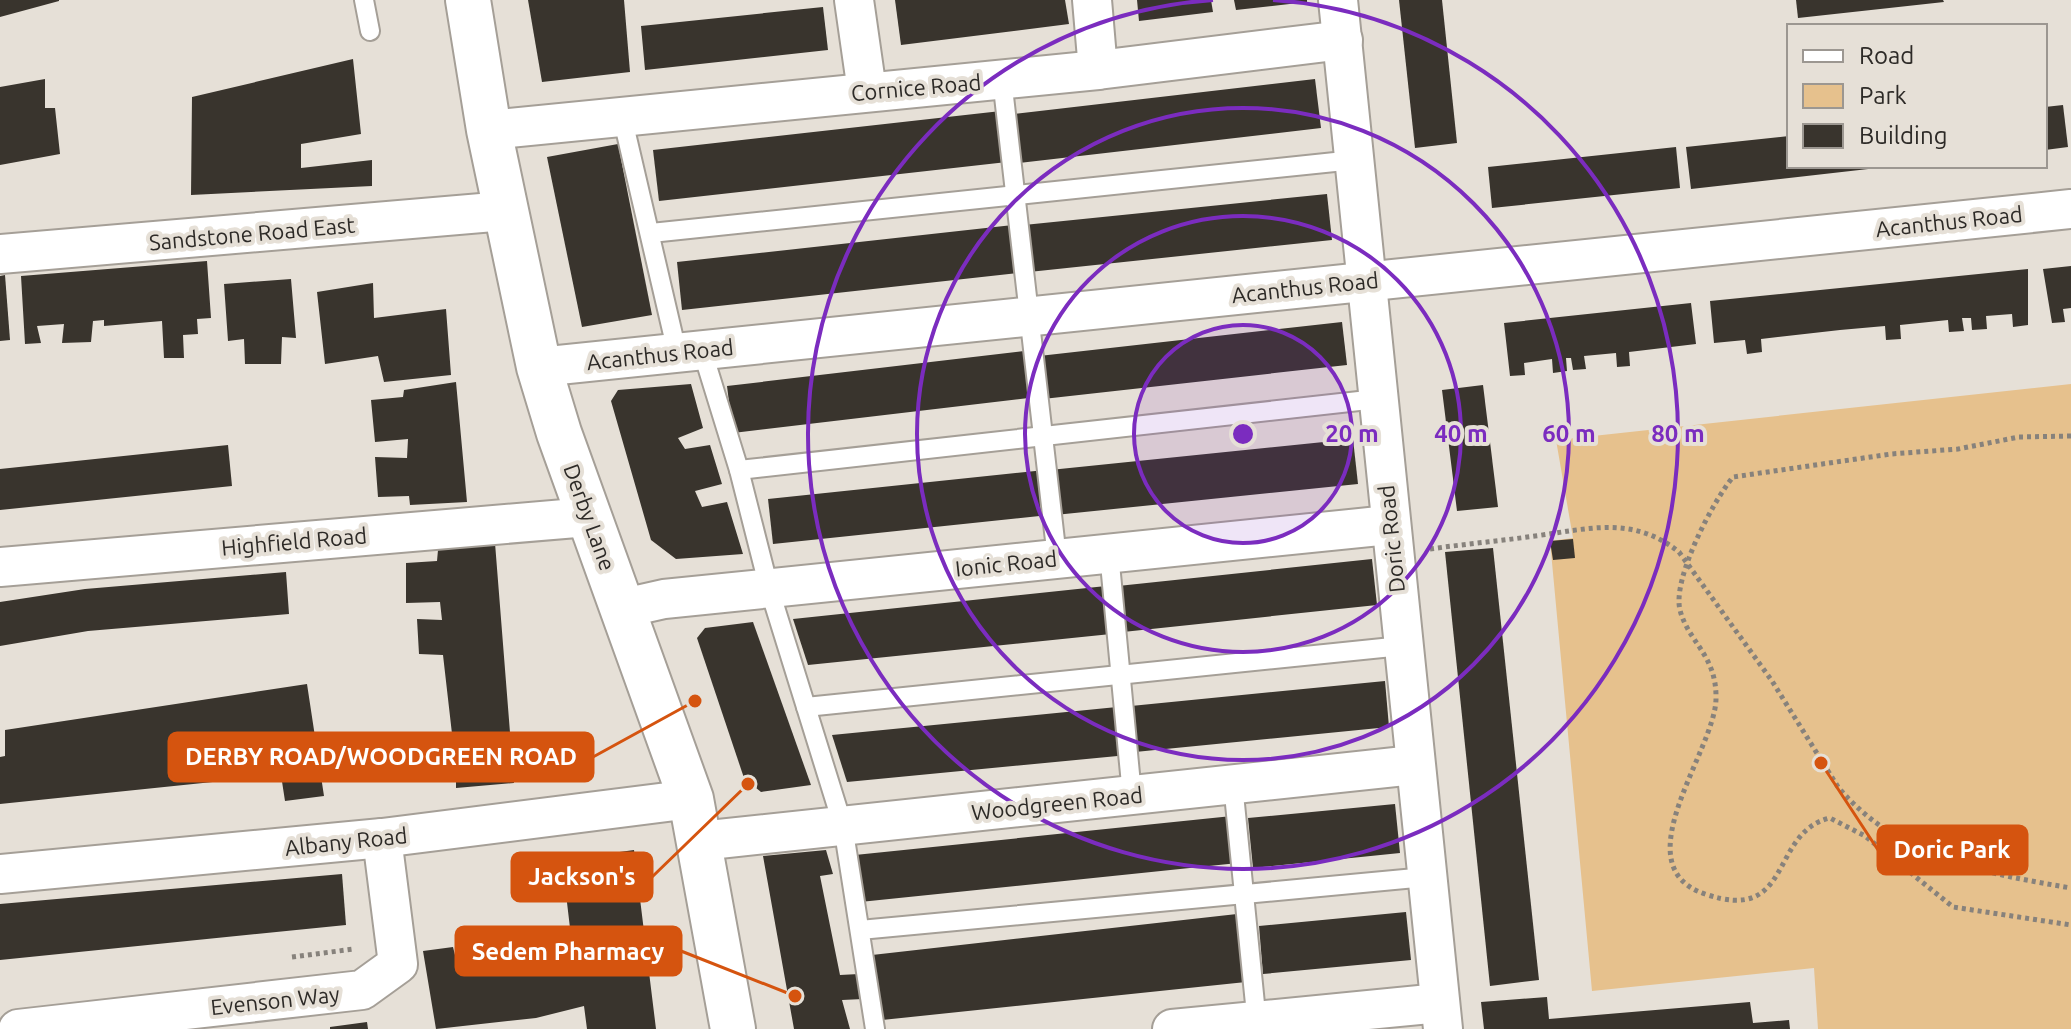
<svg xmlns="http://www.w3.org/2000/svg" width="2071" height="1029" font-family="Ubuntu,sans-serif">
<rect width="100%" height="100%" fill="#e6e0d7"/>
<path fill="#e6c18d" d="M2071,384v645h-253l-4,-61 -222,23 -42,-450 23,-3 -17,-98z"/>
<g fill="#39342d">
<path d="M0,0h59v1l-59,16z"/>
<path d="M528,0h96l6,72 -88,10z"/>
<path d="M895,0h170l4,24 -168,21z"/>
<path d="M1137,0h74l2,12 -74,9z"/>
<path d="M1234,0h73v2l-71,8z"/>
<path d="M1399,0h43l15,143 -42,5z"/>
<path d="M1796,0h147l1,2 -146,16z"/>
<path d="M823,7l5,43 -183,20 -4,-44z"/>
<path d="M353,59l8,75 -60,10v24l71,-8v26l-181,9 1,-98z"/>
<path d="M45,79v29h10l5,46 -60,11v-78z"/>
<path d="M1315,79l6,49 -302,35 -6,-49z"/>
<path d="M2063,105l5,42 -23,3v-43z"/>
<path d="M1001,111l6,51 -348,39 -6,-51z"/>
<path d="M1789,136v30l88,2 -186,21 -5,-42z"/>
<path d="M618,144l34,171 -70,12 -35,-170z"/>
<path d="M1676,147l4,41 -188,20 -4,-41z"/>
<path d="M1327,194l5,46 -303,32 -5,-47z"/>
<path d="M1013,225l5,48 -336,37 -5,-48z"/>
<path d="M207,261l4,57 -14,1 1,15 -15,1 1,23h-20l-2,-37 -58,5v-6l-11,1 -2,21 -29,1 2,-19 -27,2 4,17 -16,1 -4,-68z"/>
<path d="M2071,266v42l-8,1 2,13 -13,1 -9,-54z"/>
<path d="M2028,269v56l-15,2 -1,-13 -26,2 1,13 -15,1 -1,-12h-9l2,13 -15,1 -1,-12 -48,5 1,14 -15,1 -1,-14 -45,4 -79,9 1,13 -15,2 -2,-14 -31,3 -4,-42z"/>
<path d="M5,275l5,65 -10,1v-65z"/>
<path d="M291,279l5,59 -14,-1 -1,27h-36l-1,-25 -16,2 -4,-57z"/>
<path d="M373,283l1,35 72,-9 5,66 -67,7 -6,-26 -53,8 -8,-72z"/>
<path d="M1691,303l5,41 -67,8 1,14 -13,1 -1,-14 -32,3 2,13 -13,1 -2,-12h-5l1,13 -14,2 -1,-14 -28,4 1,12 -15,1 -6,-53z"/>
<path d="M1342,322l5,43 -304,34 -4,-43z"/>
<path d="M1032,350l5,47 -304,36 -6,-47z"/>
<path d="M456,382l11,120 -57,3 -1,-9 -31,1 -3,-40 32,1 1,-19 -33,3 -4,-42 32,-3 1,-7z"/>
<path d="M691,384l12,44 -25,10 7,11 25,-4 12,39 -27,7 7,16 25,-5 16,52 -67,5 -25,-19 -40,-139 7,-11z"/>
<path d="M1483,385l15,122 -41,4 -15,-121z"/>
<path d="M1353,439l5,45 -303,31 -5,-45z"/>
<path d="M228,445l4,41 -232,24v-41z"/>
<path d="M1045,470l4,45 -276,29 -5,-45z"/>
<path d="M1573,539l2,19 -22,2 -3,-19z"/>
<path d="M495,543l19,240 -58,5v-8l-21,-1 1,-18 19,-1 -12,-105 -24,-1 -2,-35 25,1 -2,-18 -34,1v-40l31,-2 1,-11z"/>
<path d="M1493,548l46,432 -49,6 -45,-434z"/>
<path d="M1372,559l5,46 -254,27 -5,-46z"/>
<path d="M286,572l3,42 -201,17 -88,15v-44l85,-13z"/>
<path d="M1106,586l5,48 -303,31 -15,-46z"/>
<path d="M753,622l58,163 -50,7 -17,-14 -47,-140 8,-10z"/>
<path d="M1385,681l4,46 -254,25 -4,-46z"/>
<path d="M307,684l17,112 -39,5 -4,-26 -281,29v-47l5,-1v-26z"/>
<path d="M1117,707l11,48 -281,27 -15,-47z"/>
<path d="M1395,804l5,49 -147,15 -5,-50z"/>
<path d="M1232,816l6,47 -378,39 -5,-47z"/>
<path d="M634,850l22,179h-69l-3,-23 -48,12 -100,11 -13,-78 30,-4 3,12 116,-14 -10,-85z"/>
<path d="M826,850l7,24 -13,2 20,99 19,-1 4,25 -21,1 8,29h-56l-31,-173z"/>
<path d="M342,874l4,51 -346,35v-56z"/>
<path d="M1406,912l5,48 -148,14 -4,-48z"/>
<path d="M1237,914l9,68 -364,38 -10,-65z"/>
<path d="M1547,997l2,22 201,-17 3,21 36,-3 1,9h-306l-3,-27z"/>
<path d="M367,1022l1,7h-38v-2z"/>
</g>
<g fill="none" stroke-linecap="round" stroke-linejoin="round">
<defs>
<g id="service">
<path d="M364,0l6,31"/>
<path d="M1002,79l55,479"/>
<path d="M622,116l55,236"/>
<path d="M651,233l703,-73"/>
<path d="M702,350l37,120 30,118 74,238 32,203"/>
<path d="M739,470l638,-71"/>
<path d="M1109,553l23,242"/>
<path d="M806,707l596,-61"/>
<path d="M1233,784l24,240"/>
<path d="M860,930l566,-53"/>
</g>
<g id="minor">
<path d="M854,0l13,91"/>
<path d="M1092,0l6,70"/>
<path d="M1338,0l105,1029"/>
<path d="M489,130l609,-60 245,-30"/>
<path d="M0,254l505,-43"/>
<path d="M539,367l1532,-158"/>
<path d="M0,567l588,-50"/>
<path d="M624,608l40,-9 725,-74"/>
<path d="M700,841l714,-76"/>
<path d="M0,874l382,-36 309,-39"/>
<path d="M18,1029l344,-39 36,-26 -16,-126"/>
<path d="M1172,1029l268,-26"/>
</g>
<path id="tertiary" d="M468,0l21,130 50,237 20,66 132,366 42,230"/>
</defs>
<use href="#service" stroke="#a59f97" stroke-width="22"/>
<use href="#minor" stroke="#a59f97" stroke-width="42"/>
<use href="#tertiary" stroke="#a59f97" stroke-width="48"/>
<g stroke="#87827c" stroke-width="5" stroke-dasharray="4 4" stroke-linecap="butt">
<path d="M2071,436l-52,1 -61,12 -67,5 -158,23c-20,24 -61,102 -53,133 8,32 37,45 36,89 -1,52 -95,167 -11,195 89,31 64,-62 125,-76l35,18 88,71 118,18"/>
<path d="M1430,549c35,-5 70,-8 105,-13 53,-7 98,-21 144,16l93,129 66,106c60,71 145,86 233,101"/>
<path d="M292,957l62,-8"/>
</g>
<use href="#service" stroke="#fff" stroke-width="18"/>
<use href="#minor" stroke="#fff" stroke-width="38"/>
<use href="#tertiary" stroke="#fff" stroke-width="44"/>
</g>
<circle cx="1243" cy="434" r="109" fill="#7b2cbf" fill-opacity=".12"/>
<g fill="none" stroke="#7b2cbf" stroke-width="4">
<circle cx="1243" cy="434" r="109"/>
<circle cx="1243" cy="434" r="218"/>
<circle cx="1243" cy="434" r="326"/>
<path d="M1273 0A435 435 0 1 1 1213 0"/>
</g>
<g text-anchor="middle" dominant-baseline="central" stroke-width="8" stroke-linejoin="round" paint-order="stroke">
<g font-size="22" fill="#2d2a27" stroke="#e6e0d7">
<text transform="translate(916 87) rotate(-5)">Cornice Road</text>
<text transform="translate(1949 221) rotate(-6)">Acanthus Road</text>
<text transform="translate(252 233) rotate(-5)">Sandstone Road East</text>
<text transform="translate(1305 287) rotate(-6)">Acanthus Road</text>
<text transform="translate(660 354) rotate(-6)">Acanthus Road</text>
<text transform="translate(590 517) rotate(70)">Derby Lane</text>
<text transform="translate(1391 539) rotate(-96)">Doric Road</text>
<text transform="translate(294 541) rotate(-5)">Highfield Road</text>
<text transform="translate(1006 563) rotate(-6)">Ionic Road</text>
<text transform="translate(1057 803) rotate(-6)">Woodgreen Road</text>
<text transform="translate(346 841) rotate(-6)">Albany Road</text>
<text transform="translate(275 1000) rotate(-6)">Evenson Way</text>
</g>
</g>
<circle cx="1243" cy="434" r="12" fill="#7b2cbf" stroke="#e6e0d7" stroke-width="4"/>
<g font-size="24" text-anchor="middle" font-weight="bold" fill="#7b2cbf" stroke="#e6e0d7" stroke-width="8" stroke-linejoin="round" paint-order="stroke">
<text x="1352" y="442">20 m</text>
<text x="1461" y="442">40 m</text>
<text x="1569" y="442">60 m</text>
<text x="1678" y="442">80 m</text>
</g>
<path fill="none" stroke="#d5540f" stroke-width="3" d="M695 701L593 757M1821 763L1878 850M748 784L652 877M795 996L681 951"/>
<g fill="#d5540f" stroke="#e6e0d7" stroke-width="3">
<circle cx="695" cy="701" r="8"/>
<circle cx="1821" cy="763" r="8"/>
<circle cx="748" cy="784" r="8"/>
<circle cx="795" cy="996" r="8"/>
</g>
<g fill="#d5540f" stroke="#d5540f" stroke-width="3">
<rect x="169" y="733" width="424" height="48" rx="8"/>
<rect x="1878" y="826" width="149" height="48" rx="8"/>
<rect x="512" y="853" width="140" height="48" rx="8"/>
<rect x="456" y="927" width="225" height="48" rx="8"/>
</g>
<g font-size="24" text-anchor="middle" font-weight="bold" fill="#fff">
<text x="381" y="765">DERBY ROAD/WOODGREEN ROAD</text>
<text x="1952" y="858">Doric Park</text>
<text x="582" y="885">Jackson's</text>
<text x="568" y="960">Sedem Pharmacy</text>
</g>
<rect x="1787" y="24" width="260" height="144" fill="#e6e0d7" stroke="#9c9791" stroke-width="2"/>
<rect x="1803" y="50" width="40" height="12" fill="#ffffff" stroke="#9c9791" stroke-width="2"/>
<text x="1859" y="64" font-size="24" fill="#2d2a27">Road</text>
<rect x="1803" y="84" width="40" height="24" fill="#e6c18d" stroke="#9c9791" stroke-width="2"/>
<text x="1859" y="104" font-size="24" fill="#2d2a27">Park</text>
<rect x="1803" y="124" width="40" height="24" fill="#39342d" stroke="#9c9791" stroke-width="2"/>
<text x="1859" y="144" font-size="24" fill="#2d2a27">Building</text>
</svg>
